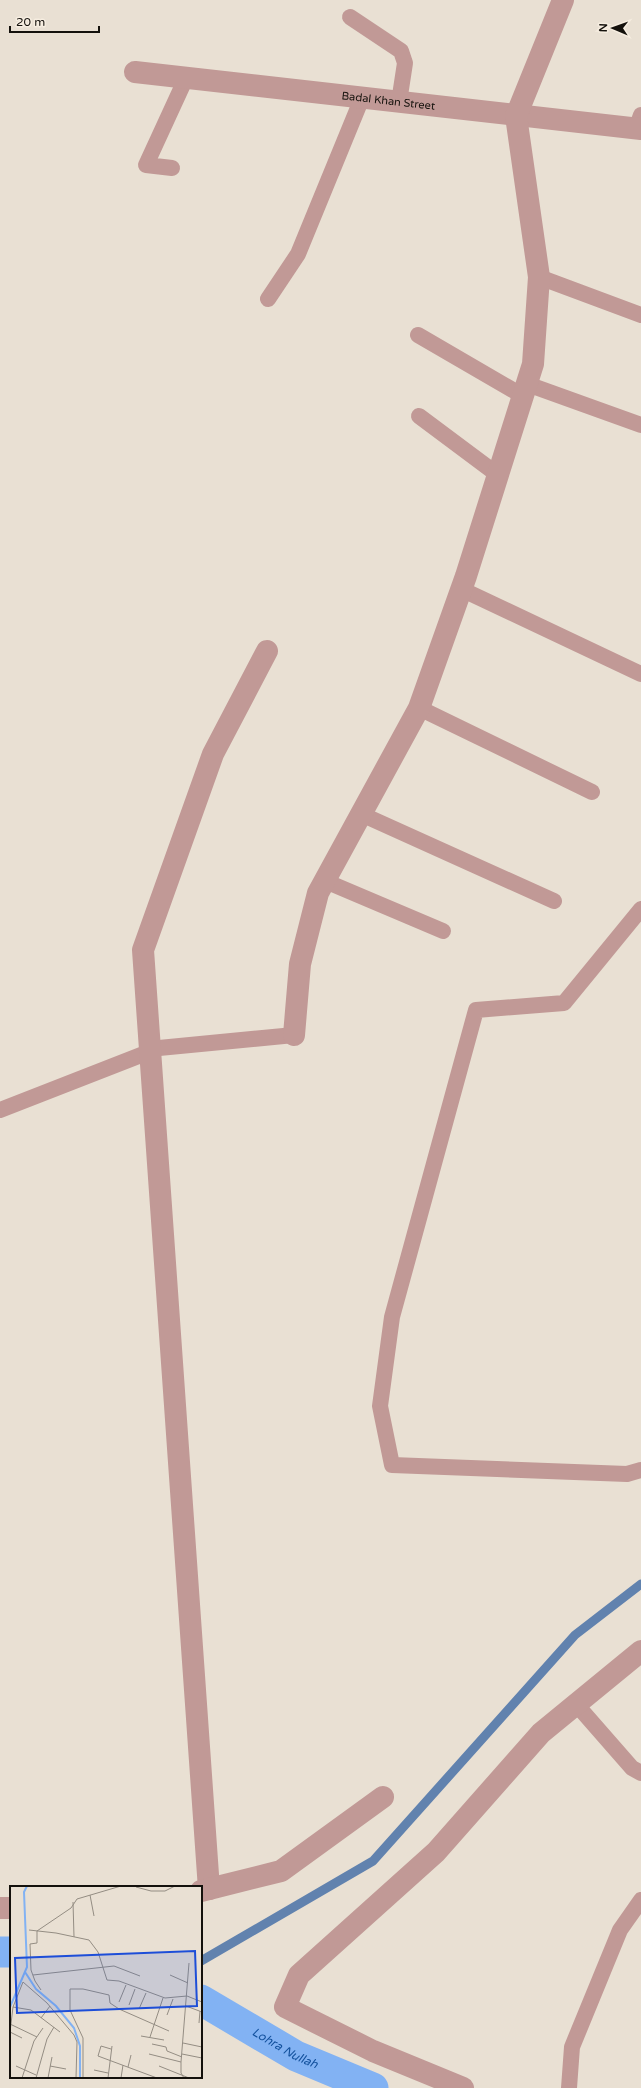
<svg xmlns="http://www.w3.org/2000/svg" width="641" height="2088" font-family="'Varela Round',sans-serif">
<rect width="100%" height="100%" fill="#e9e0d3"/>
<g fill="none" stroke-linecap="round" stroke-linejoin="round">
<path stroke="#6182ae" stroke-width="9" d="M201,1961l172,-100 202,-226 66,-51"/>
<g stroke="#82b2f3" stroke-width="31">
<path d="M0,1952h11"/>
<path id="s1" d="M201,2000l95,56 77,32"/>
</g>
<g stroke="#c19996" stroke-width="16">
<path d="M350,17l51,34 4,12 -6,39"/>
<path d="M636,129l5,-14"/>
<path d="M172,168l-26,-3 40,-87"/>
<path d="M539,277l102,38"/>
<path d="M268,299l30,-45 64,-156"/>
<path d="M418,335l105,61"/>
<path d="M527,384l114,41"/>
<path d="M419,416l79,59"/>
<path d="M461,589l180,85"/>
<path d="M419,708l173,84"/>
<path d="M361,814l193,87"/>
<path d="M325,881l118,50"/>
<path d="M641,909l-77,94 -88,7 -84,307 -12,89 12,59 235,9 14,-4"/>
<path d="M0,1110l159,-62 135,-13"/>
<path d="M576,1704l56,64 9,5"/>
<path d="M569,2088l3,-41 48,-117 21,-30"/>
</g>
<g stroke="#c19996" stroke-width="22">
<path id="s2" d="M135,72l506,57"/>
<path d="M294,1035l6,-71 18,-71 101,-185 47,-132 67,-212 6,-87 -23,-161 47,-116"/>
<path d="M209,1889l-66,-939 70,-196 54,-103"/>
<path d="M201,1891l80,-20 102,-74"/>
<path d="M0,1908h11"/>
<path d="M463,2088l-90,-37 -88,-44 14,-32 137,-123 105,-119 100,-82"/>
</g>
</g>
<g text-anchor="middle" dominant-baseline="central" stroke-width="3" stroke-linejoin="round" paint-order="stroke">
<g font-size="11" fill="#14110c" stroke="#f6ede0">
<text stroke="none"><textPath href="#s2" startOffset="255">Badal Khan Street</textPath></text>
</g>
<g font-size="12" font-style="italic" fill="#13519d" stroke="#f6ede0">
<text stroke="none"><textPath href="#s1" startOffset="97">Lohra Nullah</textPath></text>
</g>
</g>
<g transform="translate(10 1886)">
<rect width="192" height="192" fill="#e9e0d3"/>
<path fill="none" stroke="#82b2f3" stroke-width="2" d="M15,86l11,17 20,17 18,22 6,18v32M0,121l17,-40 -3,-75 3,-6"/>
<path fill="none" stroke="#948d83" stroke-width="1" d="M126,1l15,4h14l10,-5M80,9l4,21M63,16l1,35M19,44l27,3 33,7 9,12 9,28 12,1 46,17 22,-2 15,6M23,89l81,-9 26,10M160,89l18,8M31,104l-6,-9 -4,-11 -1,-26 7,-1v-12l34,-23 6,-9 44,-13M109,116l7,-17M119,119l6,-16M176,120l16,6M3,121l18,3 29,22M129,123l7,-16M157,129l6,-16M31,132l9,-12M189,137l1,-12M0,138l27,13M0,146l3,-25 10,-25 24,21 27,32 3,7 -1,36M0,146l12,6M131,150l23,4M140,151l13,-39M173,157l19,4M142,158l14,3 1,4 15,6M101,163l-10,-3 -3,10 59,22M139,168l32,8M172,168l20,4M6,180l20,9M40,180l16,3M149,180l30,12M118,181l3,-12M84,184l14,3M12,192l12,-37 9,-13M26,192l11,-39 7,-12M38,192l4,-21M73,192v-40l-13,-28v-21h13l26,6 1,8 9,6 50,22M98,192l4,-32M111,192l2,-13M174,192l-3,-5v-11l8,-99"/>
<path fill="#1d4ed8" fill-opacity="0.15" stroke="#1d4ed8" stroke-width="2" d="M185,65l2,55 -180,7 -2,-55z"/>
<rect width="192" height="192" fill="none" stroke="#14110c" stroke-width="2"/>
</g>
<g transform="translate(613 28) rotate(272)" stroke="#f6ede0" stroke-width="3" paint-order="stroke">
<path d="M0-3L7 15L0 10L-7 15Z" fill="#14110c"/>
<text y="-6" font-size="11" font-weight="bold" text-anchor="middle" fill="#14110c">N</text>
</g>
<path d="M10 26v6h89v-6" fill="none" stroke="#14110c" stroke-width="2"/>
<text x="16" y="26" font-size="12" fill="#14110c" stroke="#f6ede0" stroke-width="3" paint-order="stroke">20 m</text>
</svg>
